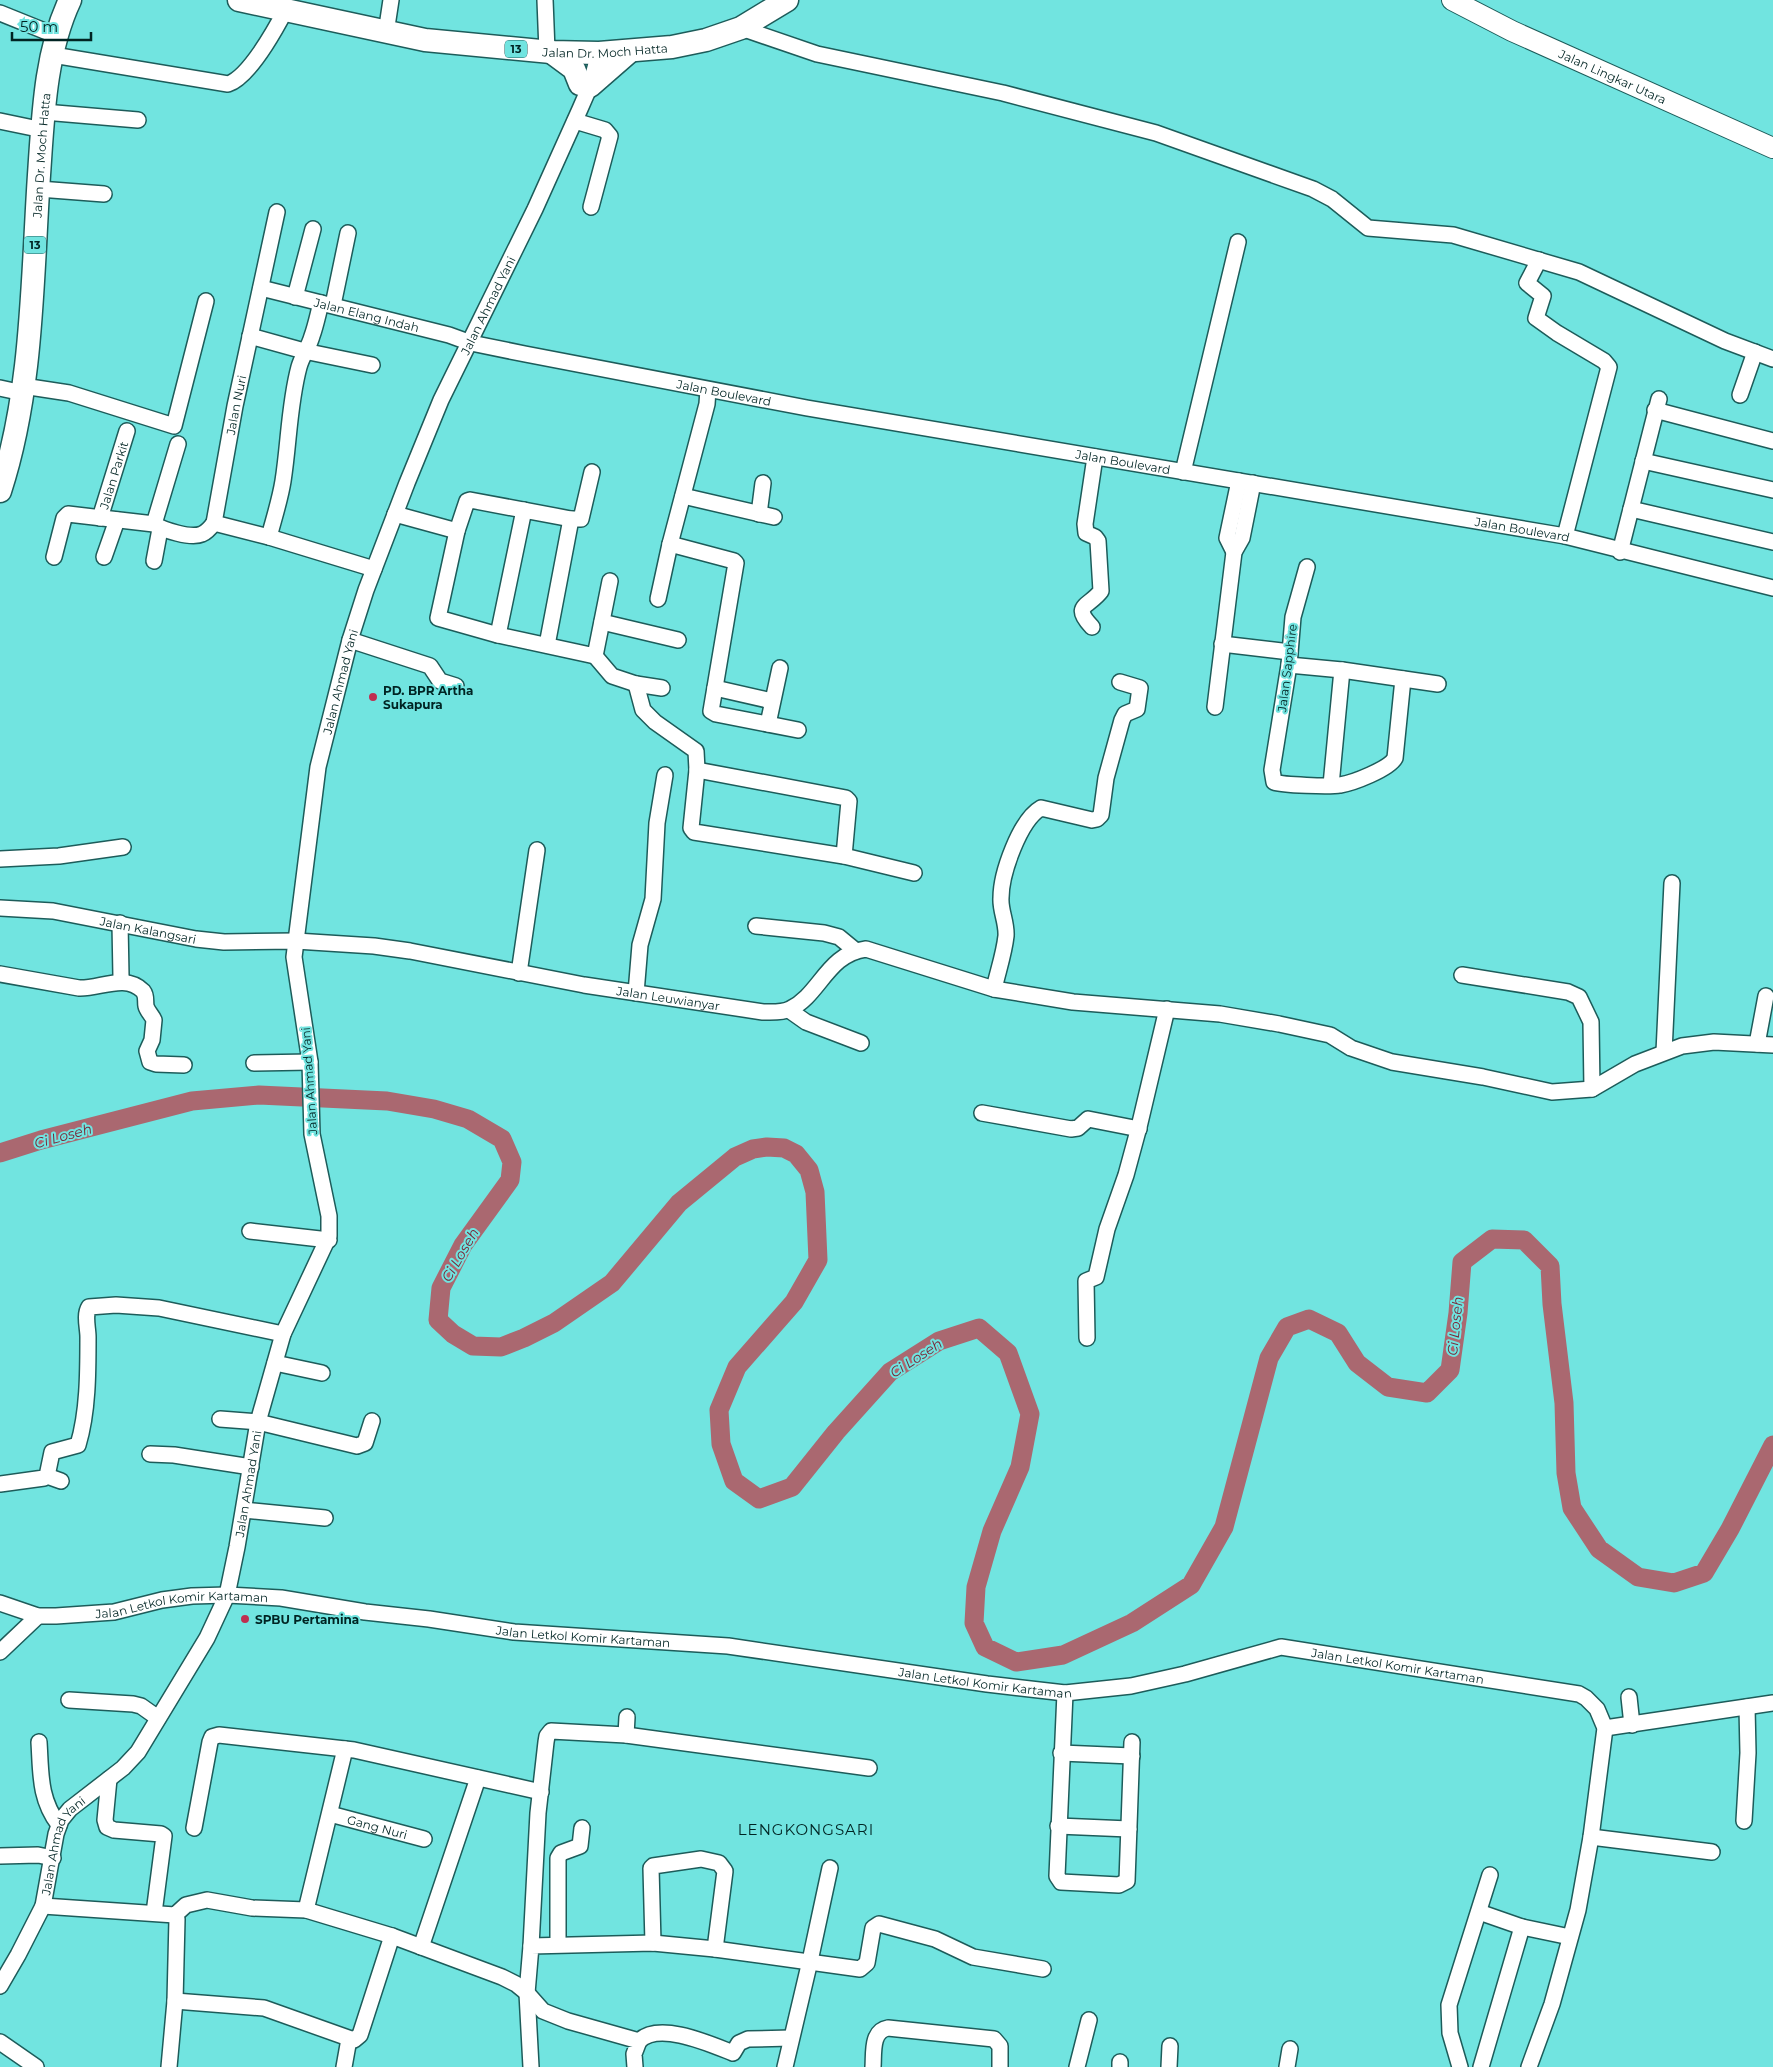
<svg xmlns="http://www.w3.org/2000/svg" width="1773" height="2067" font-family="Montserrat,sans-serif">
<rect width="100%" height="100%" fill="#71e4e0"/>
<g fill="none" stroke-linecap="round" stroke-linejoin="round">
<path stroke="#aa6870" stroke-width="19" d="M0,1153l41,-13 151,-39 67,-6 128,6 47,8 34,10 34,20 10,23 -2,18 -47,65 -22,43 -3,32 15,14 20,12 28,1 23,-9 30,-15 58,-40 67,-80 56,-46 18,-8 14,-2 17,1 12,6 13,16 6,22 3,68 -24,42 -57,65 -18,43 2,34 13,37 25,18 33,-12 44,-55 54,-60 49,-31 40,-13 29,25 22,61 -10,53 -28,64 -16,56 -2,36 11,24 31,15 47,-7 69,-32 59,-38 33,-58 45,-169 18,-31 22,-8 29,14 19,30 31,24 39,6 23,-23 8,-57 4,-51 30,-23 32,1 26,26 2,38 12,99 2,70 6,35 27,41 39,28 36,6 30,-10 26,-44 43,-84"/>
<defs>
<g id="minor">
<path d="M545,0l2,51"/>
<path d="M0,13l57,23"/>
<path d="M741,28l76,26 186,39 153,40 157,56 19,10 36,29 85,7 126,37 146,69 48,18"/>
<path d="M386,33l5,-33"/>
<path d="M53,55l175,29c21,-7 47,-54 57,-73"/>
<path d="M44,112l94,8"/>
<path d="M0,121l43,9"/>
<path d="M575,121l30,9 5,6 -19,71"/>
<path d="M39,189l65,5"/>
<path d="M1539,260l-12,23 16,13 -7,22 21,15 47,28 5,6 -44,169"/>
<path id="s1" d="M261,288l188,47 22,8 54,11 282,54 758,128 208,52"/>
<path d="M295,297l18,-68"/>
<path d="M333,305l15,-72"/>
<path d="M250,336l54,15 68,14"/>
<path d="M23,386l46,7 105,33 32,-125"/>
<path d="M0,388l23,5"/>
<path d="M708,390l-1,14 -37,140 64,17 2,2 -25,148 5,3 82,16"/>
<path d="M1740,395l15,-43"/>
<path d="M1655,410l118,31"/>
<path d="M1643,461l130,29"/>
<path d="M592,472l-11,47h-10l-101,-19 -3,1 -10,30 -19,87 60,17 97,21 15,-75"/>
<path d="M1183,472l55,-230"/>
<path d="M683,496l91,21"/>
<path d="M1631,509l142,33"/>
<path d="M395,514l62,17"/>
<path d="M759,514l4,-31"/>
<path id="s2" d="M100,518l27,-87"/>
<path id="s3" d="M214,523l21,-117 42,-194"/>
<path d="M214,523l55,14 105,32"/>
<path d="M154,524l24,-80"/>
<path d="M269,537c5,-19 11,-37 14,-56 6,-38 6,-77 16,-114 3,-11 10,-20 13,-31 4,-11 6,-22 9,-33"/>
<path d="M1234,552l-7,-14 12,-57"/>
<path d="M1620,552l39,-153"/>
<path d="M54,557l10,-39 4,-4 86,10c9,6 37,15 48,10 5,-2 9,-7 12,-11"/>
<path d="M104,557l13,-37"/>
<path d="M154,561l6,-32"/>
<path d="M1307,567l-14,50 -4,48 -17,105 2,12c8,3 56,5 66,3 13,-2 49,-16 55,-27l8,-79"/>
<path d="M658,599l12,-55"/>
<path d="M602,622l76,18"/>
<path d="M1092,627c-21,-22 -3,-20 9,-36l-3,-50 -3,-4 -9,-4 -1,-9 10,-67"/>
<path d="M498,635l26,-125"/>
<path d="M350,640l80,26 10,15 16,5"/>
<path d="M1222,644l68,8"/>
<path d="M547,645l24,-126"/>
<path d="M595,656l17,20 24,8 26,4"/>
<path d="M1289,665l53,5 96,14"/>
<path d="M636,684l7,26 12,12 41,29 1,19 -6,58 3,4 150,24 70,17"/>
<path d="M715,688l57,13"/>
<path d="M1215,707l19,-155 8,-14 11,-55"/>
<path d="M768,724l12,-56"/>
<path d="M697,770l149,28 3,3 -5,55"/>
<path d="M1331,785l11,-115"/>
<path d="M0,859l59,-3 64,-9"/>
<path id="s4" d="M0,908l53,3 143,28 28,3 72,-1 78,5 36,5 174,34 179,27c9,0 19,1 27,-3 30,-14 37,-55 76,-60l128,40 79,13 147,12 59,10 51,11 21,13 41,14 91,15 69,15 40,-3 43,-25 47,-18 32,-4 59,3"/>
<path d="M120,923l1,54 2,4"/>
<path d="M756,926l68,7 15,4 17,14"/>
<path d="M519,973l18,-123"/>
<path d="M0,974l79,14c21,1 46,-15 64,3 4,5 2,10 3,15 1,5 6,9 8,14l-2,20 -5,11 3,11 6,2 28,1"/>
<path d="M1462,975l106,17 11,5 12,25 1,67"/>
<path d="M994,989c4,-18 10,-35 12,-53 1,-13 -6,-26 -5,-38 0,-25 19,-78 40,-90l51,12 5,-1 4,-4 5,-37 16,-58 3,-6 12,-5 3,-21 -20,-6"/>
<path d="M636,993l4,-48 13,-46 4,-76 8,-48"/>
<path d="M789,1010l17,12 55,21"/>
<path d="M1757,1044l9,-48"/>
<path d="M1664,1052l8,-169"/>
<path d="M254,1063l56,-1"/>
<path d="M982,1113l89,16 7,-1 10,-9 51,10"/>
<path d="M250,1231l79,9"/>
<path d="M1087,1338l-1,-57 10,-4 11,-48 19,-54 13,-48 28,-118"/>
<path d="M275,1363l47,10"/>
<path d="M220,1419l38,3 99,24 8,-3 7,-22"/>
<path d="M150,1454l24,1 77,12"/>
<path d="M47,1476l14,5"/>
<path d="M0,1484l44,-6 3,-2 5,-24 26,-7c10,-33 10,-73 10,-108 0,-9 -4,-22 1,-30l27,-2 43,3 124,26"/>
<path d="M244,1510l81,8"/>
<path id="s5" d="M0,1603l38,13h18l58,-4 48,-12 30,-4 35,-1 54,3 84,14 64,7 85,13 214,14 259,38 78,9 66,-7 54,-12 96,-27 298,47 7,4 11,11 8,19 -14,109 -13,73 -26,94 -23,63"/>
<path d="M0,1652l38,-36"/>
<path d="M1065,1693l-8,183 4,6 58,3 8,-4 5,-139"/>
<path d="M1629,1697l3,28"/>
<path d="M69,1700l64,4 8,2 17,12"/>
<path d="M1605,1728l168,-25"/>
<path d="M626,1735l1,-18"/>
<path d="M39,1742c2,31 0,57 20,83"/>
<path d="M1061,1753l71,3"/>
<path d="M109,1779l-4,41 2,7 7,3 47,4 3,2 -10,77"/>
<path id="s6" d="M330,1814l94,25"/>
<path d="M1744,1821l4,-68 -1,-46"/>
<path d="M1058,1826l71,3"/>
<path d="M194,1828l16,-86 2,-5 7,-2 135,15 187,42"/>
<path d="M1591,1837l121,15"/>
<path d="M0,1856l38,-1 15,3"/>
<path d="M43,1906l132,9 11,-10 21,-5 45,8 54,2 86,26 110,41 14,7 11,9 16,18 25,10 71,20 -5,13 1,13"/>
<path d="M306,1910l39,-161"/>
<path d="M1479,1912l43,15 48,10"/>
<path d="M653,1943l-2,-75 2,-2 48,-7 18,4 6,8 -10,78"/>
<path d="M558,1944v-86l3,-5 19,-7 2,-18"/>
<path d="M531,1946l7,-133 8,-71 1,-6 4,-5 75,4 243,33"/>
<path d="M421,1947l57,-169"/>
<path id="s7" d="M0,1986l18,-31 25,-49 13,-72 5,-14 9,-11 53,-41 15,-16 69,-114 20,-43 10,-48 21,-125 25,-88 46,-98v-20l-17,-82 -2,-72 -16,-105 24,-190 32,-127 16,-50 41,-107 34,-83 94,-191 45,-100 10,-23 9,-33"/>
<path d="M175,2001l89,7 90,32 6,-5 32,-99"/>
<path d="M639,2041c20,-20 71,3 94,12l6,-10 9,-4 43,-1"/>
<path d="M0,2042l36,25"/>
<path d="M169,2067l6,-66 2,-82 -2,-4"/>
<path d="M344,2067l5,-28"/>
<path d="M531,2067l-4,-74 4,-47 122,-3 62,6 145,20 7,-6 6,-35 6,-4 56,15 38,18 70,12"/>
<path d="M785,2067l25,-106 20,-93"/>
<path d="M873,2067c1,-14 -2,-36 15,-39l106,11 6,7v21"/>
<path d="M1077,2067l12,-47"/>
<path d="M1120,2067v-5"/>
<path d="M1169,2067l1,-21"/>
<path d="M1287,2067l3,-18"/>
<path d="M1460,2067l-10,-34 -1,-28 41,-130"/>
<path d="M1481,2067l41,-140"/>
</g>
<g id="major">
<path id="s8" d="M1452,0l60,31 261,117"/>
</g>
<g id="highway">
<path id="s9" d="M239,0l186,40 126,12 48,1 73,-6 34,-7 35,-12 46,-28"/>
<path d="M551,52l23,17 6,15"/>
<path d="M590,86l39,-34"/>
<path id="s10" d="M0,491c33,-101 32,-211 39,-316 4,-58 6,-122 31,-175"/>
</g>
</defs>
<use href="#minor" stroke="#1d5c5a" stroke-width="18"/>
<use href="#major" stroke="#1d5c5a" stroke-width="22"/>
<use href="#highway" stroke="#1d5c5a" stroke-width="25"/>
<use href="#minor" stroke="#fff" stroke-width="15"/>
<use href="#major" stroke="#fff" stroke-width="20"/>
<use href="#highway" stroke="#fff" stroke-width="22"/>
</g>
<g fill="#bf2e50" stroke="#71e4e0" stroke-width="2">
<circle cx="373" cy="697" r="5"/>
<circle cx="245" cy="1619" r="5"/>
</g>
<g text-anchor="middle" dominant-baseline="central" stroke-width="4" stroke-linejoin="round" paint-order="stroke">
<g fill="#71e4e0" stroke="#225e5c" stroke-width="1">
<rect x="505" y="40.5" width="22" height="17" rx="4"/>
<rect x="24" y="236.5" width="22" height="17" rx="4"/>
</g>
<g font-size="11" font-weight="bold" fill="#002423">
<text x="516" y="49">13</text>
<text x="35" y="245">13</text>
</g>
<g font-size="12" fill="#002423" stroke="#71e4e0">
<text stroke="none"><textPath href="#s9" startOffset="371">Jalan Dr. Moch Hatta</textPath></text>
<text stroke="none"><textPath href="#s8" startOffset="178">Jalan Lingkar Utara</textPath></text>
<text stroke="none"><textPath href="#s10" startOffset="339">Jalan Dr. Moch Hatta</textPath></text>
<text stroke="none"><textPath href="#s7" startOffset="1805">Jalan Ahmad Yani</textPath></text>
<text stroke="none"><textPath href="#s1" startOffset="109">Jalan Elang Indah</textPath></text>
<text stroke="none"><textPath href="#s1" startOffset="475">Jalan Boulevard</textPath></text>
<text stroke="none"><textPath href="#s3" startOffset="120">Jalan Nuri</textPath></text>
<text stroke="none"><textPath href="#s1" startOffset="880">Jalan Boulevard</textPath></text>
<text stroke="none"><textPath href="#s2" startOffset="45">Jalan Parkit</textPath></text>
<text stroke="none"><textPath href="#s1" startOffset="1285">Jalan Boulevard</textPath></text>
<text transform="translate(1287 668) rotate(-83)">Jalan Sapphire</text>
<text stroke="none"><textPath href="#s7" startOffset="1400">Jalan Ahmad Yani</textPath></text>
<text stroke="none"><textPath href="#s4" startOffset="150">Jalan Kalangsari</textPath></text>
<text stroke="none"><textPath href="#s4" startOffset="676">Jalan Leuwianyar</textPath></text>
<text transform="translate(309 1081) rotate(-94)">Jalan Ahmad Yani</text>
<text stroke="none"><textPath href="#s7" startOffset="576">Jalan Ahmad Yani</textPath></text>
<text stroke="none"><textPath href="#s5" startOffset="185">Jalan Letkol Komir Kartaman</textPath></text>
<text stroke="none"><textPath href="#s5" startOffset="590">Jalan Letkol Komir Kartaman</textPath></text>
<text stroke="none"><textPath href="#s5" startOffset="1415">Jalan Letkol Komir Kartaman</textPath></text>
<text stroke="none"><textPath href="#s5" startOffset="995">Jalan Letkol Komir Kartaman</textPath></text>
<text stroke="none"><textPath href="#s6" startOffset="49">Gang Nuri</textPath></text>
<text stroke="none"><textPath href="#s7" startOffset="156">Jalan Ahmad Yani</textPath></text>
</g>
<g font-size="12" font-weight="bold" fill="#002423" stroke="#71e4e0" text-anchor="start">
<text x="383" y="690">PD. BPR Artha<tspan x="383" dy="14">Sukapura</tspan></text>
<text x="255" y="1619">SPBU Pertamina</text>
</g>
<g font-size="14" font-style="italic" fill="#7a2737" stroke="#71e4e0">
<text transform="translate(63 1136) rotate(-15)">Ci Loseh</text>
<text transform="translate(460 1255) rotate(-60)">Ci Loseh</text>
<text transform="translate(1455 1326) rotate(-84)">Ci Loseh</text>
<text transform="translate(916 1358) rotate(-33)">Ci Loseh</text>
</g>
<g font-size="15" letter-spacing="1" fill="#002423" stroke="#71e4e0">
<text x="806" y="1829">LENGKONGSARI</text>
</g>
</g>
<path d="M12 32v8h79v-8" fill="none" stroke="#002423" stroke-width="2.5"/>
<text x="20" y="32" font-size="15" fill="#002423" stroke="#71e4e0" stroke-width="4" paint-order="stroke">50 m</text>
</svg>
